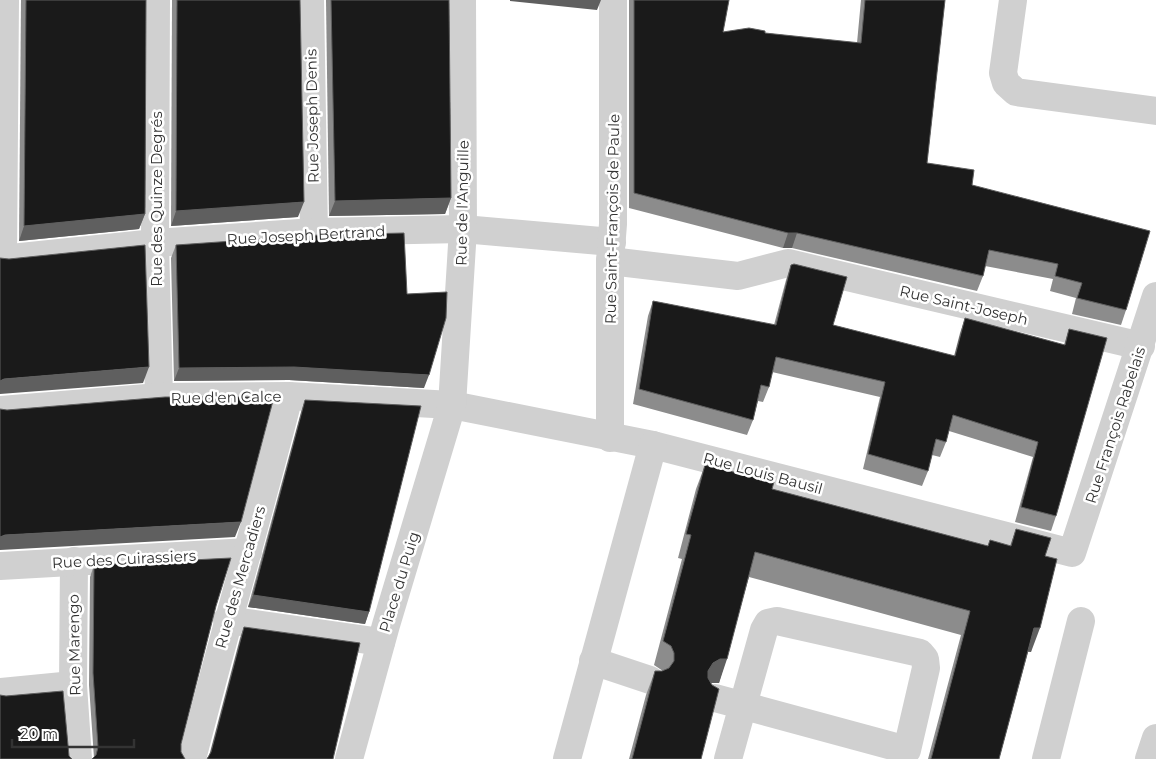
<svg xmlns="http://www.w3.org/2000/svg" width="1156" height="759" font-family="Montserrat,sans-serif">
<rect width="100%" height="100%" fill="#fff"/>
<g fill="none" stroke-linecap="round" stroke-linejoin="round">
<g stroke="#d0d0d0" stroke-width="28">
<path d="M156,0l-1,243 4,154"/>
<path d="M310,0l4,232"/>
<path d="M1013,0l-10,73 3,10 10,9 140,19"/>
<path d="M0,259l155,-16 159,-11 149,-3 149,13"/>
<path d="M3,259l2,-259"/>
<path d="M610,261l128,15 50,-13 353,83"/>
<path d="M0,410l159,-13 130,-1 163,9 201,40 419,108 84,-257"/>
<path d="M610,438v-177l3,-37v-224"/>
<path d="M74,561l-1,124 5,74"/>
<path d="M0,566l248,-14"/>
<path d="M227,620l154,22"/>
<path d="M593,661l57,19"/>
<path d="M0,692l73,-7"/>
<path d="M715,698l26,7 166,45 19,-82 -1,-9 -5,-6 -143,-32 -9,2 -4,7 -36,129"/>
<path d="M192,759c31,-122 66,-242 97,-363"/>
<path d="M349,759l37,-134 66,-220 11,-176 -1,-229"/>
<path d="M567,759l86,-314"/>
<path d="M1046,759l35,-138"/>
<path d="M1149,759l7,-21"/>
</g>
</g>
<g fill="#8c8c8c">
<path d="M21,0h125l-1,214 -6,15 -120,12z"/>
<path d="M172,0h128l-2,217 -127,9z"/>
<path d="M326,0h123l2,198 -6,16 -116,2z"/>
<path d="M629,0h100l-6,32 42,1 92,10 4,-43h84l-18,163 45,22 154,125 -5,15 -49,-11 4,-16 -26,-7 3,-12 -68,-13 -2,10 -6,15 -185,-43h-9l-154,-40z"/>
<path d="M176,245l231,49 17,94 -135,-8 -115,1 -3,-123z"/>
<path d="M791,265l42,60 121,31 6,-23 5,-15 99,27 5,-16 -13,187 -5,15 -36,-9 18,-65 -84,-26 -3,11 -6,15 -8,-2 -4,16 -6,15 -59,-17 17,-72 -108,-25 -3,15 -6,15 -5,-1 -5,19 -6,15 -114,-31 15,-88 5,-15 121,24 12,-45z"/>
<path d="M305,400l64,212 -4,12 -117,-17 53,-195z"/>
<path d="M705,465l67,24 216,57h22l6,-17 29,27 -14,96h-3l-29,107h-71l33,-124 -212,-58 -30,106h-8l-10,76h-72l17,-64 9,-24h8l-9,-6 28,-106 -4,-1 18,-69z"/>
<path d="M94,565l122,41 -35,138v8l-87,6 -5,-73 1,-108z"/>
<path d="M244,627l89,132 -126,-1 2,-2 31,-118z"/>
</g>
<g fill="#5f5f5f">
<path d="M510,0h91l-4,10 -87,-9z"/>
<path d="M451,198l-6,16 -116,2 6,-15z"/>
<path d="M304,202l-6,15 -127,9 5,-15z"/>
<path d="M145,214l-6,15 -120,12 5,-15z"/>
<path d="M788,233h9l-5,15h-9z"/>
<path d="M149,367l-6,16 -143,11v-13l4,-2z"/>
<path d="M294,367l135,8 -5,13 -135,-8 -115,1 5,-13z"/>
<path d="M241,522l-6,15 -235,13v-13l5,-2z"/>
<path d="M253,595l116,17 -4,12 -117,-17z"/>
<path d="M1034,628h6l-9,24 -5,-1z"/>
<path d="M720,659h7l-8,24h-8l-7,4 4,-16 5,-8z"/>
</g>
<g fill="#1a1a1a" stroke="#5f5f5f">
<path d="M26,0h120l-1,214 -121,12z"/>
<path d="M177,0h123l4,202 -128,9z"/>
<path d="M331,0h118l2,198 -116,3z"/>
<path d="M634,0h95l-6,32 26,-4 16,3v2l96,10 4,-43h80l-18,163 47,7 -2,15 178,46 -24,79 -49,-12 5,-15 -27,-7 3,-12 -69,-14 -6,26 -186,-43h-9l-154,-40z"/>
<path d="M404,233l3,61 40,-2 -1,26 -17,57 -135,-8 -115,1 -3,-123 143,-10z"/>
<path d="M145,245l4,122 -145,12 -4,2v-123l9,1z"/>
<path d="M794,264l53,13 -14,48 122,31 10,-38 100,27 4,-16 38,9 -51,178 -35,-9 17,-65 -85,-27 -7,27 -10,-3 -8,32 -60,-17 17,-72 -109,-25 -7,30 -8,-2 -8,35 -114,-31 14,-88 123,24 15,-60z"/>
<path d="M165,397h109l-33,125 -236,13 -5,2v-128l7,1z"/>
<path d="M305,400l116,6 -52,206 -116,-17z"/>
<path d="M705,465l69,17 -2,7 216,57 2,-6 21,6 5,-17 35,9 -6,18 12,3 -17,69h-6l-35,131h-68l39,-148 -215,-59 -28,107h-7l-7,4 -5,8v7l4,7 7,4 -18,70h-69l23,-88h7l7,-3 5,-7v-8l-3,-7 -8,-5 28,-106 -5,-1z"/>
<path d="M231,558l-15,48 -35,138v8l4,7h-93l4,-4 2,-8 -5,-74 1,-108z"/>
<path d="M244,627l116,16 -27,116h-126l4,-7z"/>
<path d="M63,691l6,65 3,3h-72v-64l6,1z"/>
</g>
<g text-anchor="middle" dominant-baseline="central" stroke-width="5" stroke-linejoin="round" paint-order="stroke">
<g font-size="15" fill="#333" stroke="#fff">
<text transform="translate(312 116) rotate(-91)">Rue Joseph Denis</text>
<text transform="translate(156 199) rotate(-90)">Rue des Quinze Degrés</text>
<text transform="translate(462 203) rotate(-89)">Rue de l'Anguille</text>
<text transform="translate(612 219) rotate(-89)">Rue Saint-François de Paule</text>
<text transform="translate(306 235) rotate(-3)">Rue Joseph Bertrand</text>
<text transform="translate(964 305) rotate(13)">Rue Saint-Joseph</text>
<text transform="translate(226 397) rotate(-1)">Rue d'en Calce</text>
<text transform="translate(1115 425) rotate(-72)">Rue François Rabelais</text>
<text transform="translate(763 473) rotate(15)">Rue Louis Bausil</text>
<text transform="translate(124 559) rotate(-3)">Rue des Cuirassiers</text>
<text transform="translate(240 577) rotate(-74)">Rue des Mercadiers</text>
<text transform="translate(399 582) rotate(-73)">Place du Puig</text>
<text transform="translate(74 645) rotate(-91)">Rue Marengo</text>
</g>
</g>
<path d="M12 739v8h122v-8" fill="none" stroke="#333333" stroke-width="2.5"/>
<text x="20" y="739" font-size="15" fill="#333333" stroke="#ffffff" stroke-width="4" paint-order="stroke">20 m</text>
</svg>
